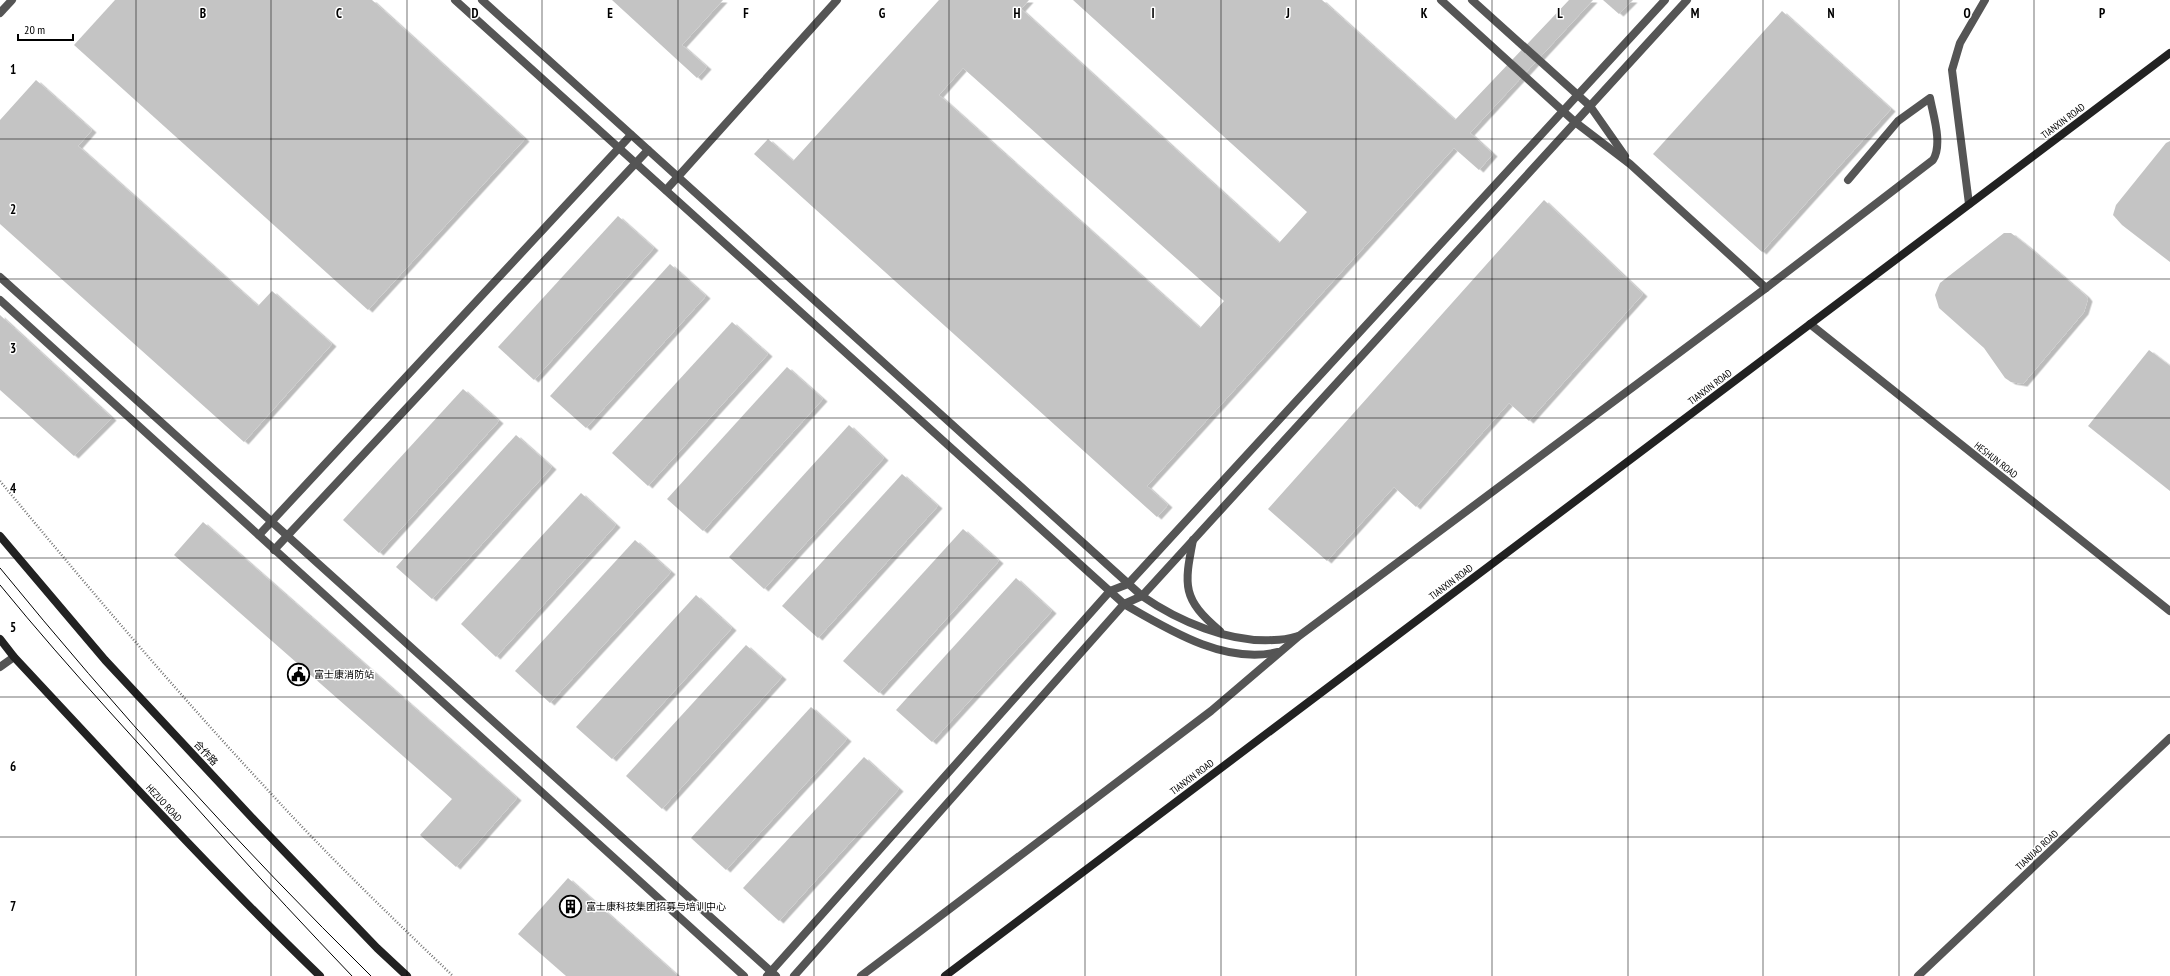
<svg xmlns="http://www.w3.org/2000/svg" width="2170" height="976" font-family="'PT Sans Narrow','Noto Sans SC',sans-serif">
<defs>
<filter id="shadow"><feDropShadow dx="4.5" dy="2.5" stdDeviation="0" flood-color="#0004"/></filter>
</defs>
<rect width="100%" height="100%" fill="#fff"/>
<g fill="#c4c4c4" fill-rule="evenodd" filter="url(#shadow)">
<path d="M115,0h257l153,139 -157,171 -294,-265z"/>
<path d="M612,0h111l-41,45 25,22 -10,11z"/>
<path d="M939,0h90l-8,9 258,234 28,-31 -234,-212h249l133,120 114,-120h24l-123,133 23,21 -14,16 -25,-22 -307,338 21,19 -11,12 -403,-363 14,-15 25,22zM963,68l261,233 -24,27 -261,-233z"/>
<path d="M1603,0h30l-14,14z"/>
<path d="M1782,11l109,98 -129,143 -109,-98z"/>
<path d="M36,80l56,50 -14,16 180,160 14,-15 60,53 -88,98 -244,-218v-104z"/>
<path d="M2170,141v121l-48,-37 -9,-10 3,-10 50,-62z"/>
<path d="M1544,200l99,94 -114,127 -20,-18 -93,104 -22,-20 -67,74 -59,-52z"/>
<path d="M618,216l36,32 -120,132 -36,-33z"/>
<path d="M2004,233h7l14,11 60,51 3,4 -4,13 -61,72 -12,-2 -6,-4 -21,-30 -45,-40 -4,-13 5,-12z"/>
<path d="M670,264l36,32 -120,132 -36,-32z"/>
<path d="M0,315l112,103 -38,38 -74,-66z"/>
<path d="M732,322l36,32 -120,132 -36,-33z"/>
<path d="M2149,350l21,16v125l-82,-65z"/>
<path d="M787,367l36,32 -120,132 -36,-32z"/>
<path d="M463,389l36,32 -120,132 -36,-33z"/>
<path d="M849,425l35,33 -120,131 -35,-32z"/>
<path d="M516,435l36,32 -120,132 -36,-32z"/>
<path d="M902,474l36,32 -120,132 -36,-32z"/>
<path d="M581,493l35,32 -120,132 -35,-33z"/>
<path d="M203,522l314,276 -61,69 -36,-32 32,-36 -278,-244z"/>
<path d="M963,529l36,32 -120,132 -36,-32z"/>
<path d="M635,540l36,32 -121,131 -35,-32z"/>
<path d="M1016,578l36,33 -120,131 -36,-32z"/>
<path d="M696,595l36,33 -120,131 -36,-32z"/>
<path d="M746,645l36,32 -120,132 -36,-33z"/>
<path d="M811,707l36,32 -121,131 -35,-32z"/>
<path d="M864,757l35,32 -120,132 -36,-33z"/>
<path d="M568,878l110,98h-112l-48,-42z"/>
</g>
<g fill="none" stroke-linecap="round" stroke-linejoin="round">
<path stroke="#777" stroke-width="2.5" stroke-dasharray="1 2" stroke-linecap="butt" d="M0,481c86,104 173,207 265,306 60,66 124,128 188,189"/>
<g stroke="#555" stroke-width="8">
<path d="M455,0l669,604c45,26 101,61 154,48"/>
<path d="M482,0l660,596c36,25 87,47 132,44 8,0 17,-2 24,-4"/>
<path d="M1441,0l134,122 55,42 136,124"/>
<path d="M1472,0l118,106 35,50"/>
<path d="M0,13l12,-13"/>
<path d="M666,190l171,-190"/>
<path d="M0,277l776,699"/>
<path d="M0,300l744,676"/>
<path d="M259,535l372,-400"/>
<path d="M1193,540c-9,46 -11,59 27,91"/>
<path d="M274,550l374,-400"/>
<path d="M767,976l343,-385 18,-7 537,-584"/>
<path d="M794,976l330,-372 18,-8 545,-596"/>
<path d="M861,976l350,-265 88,-75 467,-348 167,-128c10,-16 0,-45 -3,-62l-32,23 -50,59"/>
</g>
<g stroke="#555" stroke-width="8">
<path d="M1969,204l-17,-134 8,-27 25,-43"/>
<path d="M1810,324l360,287"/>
<path d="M0,667l14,-10"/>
<path d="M1918,976l252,-238"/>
</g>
<g stroke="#222" stroke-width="8">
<path d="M0,536l105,124 151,162 121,126 30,28"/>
<path d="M0,639l14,18c101,108 200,217 306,319"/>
<path d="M945,976l1225,-923"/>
</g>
<g stroke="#000" stroke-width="1">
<path d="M0,568c116,142 240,279 371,408"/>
<path d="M0,585c71,87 148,168 222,251 43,48 86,94 130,140"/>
</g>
</g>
<path fill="none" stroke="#000" stroke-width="1" stroke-opacity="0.55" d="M136,0v976M271,0v976M407,0v976M542,0v976M678,0v976M814,0v976M949,0v976M1085,0v976M1221,0v976M1356,0v976M1492,0v976M1628,0v976M1763,0v976M1899,0v976M2034,0v976M0,139h2170M0,279h2170M0,418h2170M0,558h2170M0,697h2170M0,837h2170"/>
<defs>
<symbol id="civic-ring" viewBox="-11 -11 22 22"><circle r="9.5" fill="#fff" stroke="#000" stroke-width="1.5"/><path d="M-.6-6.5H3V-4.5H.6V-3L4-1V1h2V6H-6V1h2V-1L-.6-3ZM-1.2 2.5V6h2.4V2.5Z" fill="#000"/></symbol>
<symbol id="building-ring" viewBox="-11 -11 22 22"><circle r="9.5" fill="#fff" stroke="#000" stroke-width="1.5"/><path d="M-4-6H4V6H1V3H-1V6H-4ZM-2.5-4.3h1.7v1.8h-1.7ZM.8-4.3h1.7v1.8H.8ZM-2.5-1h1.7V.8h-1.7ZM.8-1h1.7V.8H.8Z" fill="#000"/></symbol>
</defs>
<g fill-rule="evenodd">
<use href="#civic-ring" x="286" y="662" width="25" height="25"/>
<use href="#building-ring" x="558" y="894" width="25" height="25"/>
</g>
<g text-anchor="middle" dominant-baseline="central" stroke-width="3" stroke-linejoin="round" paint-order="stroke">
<g font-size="10" fill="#000" stroke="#fff">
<text transform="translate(2063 121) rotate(-37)">TIANXIN ROAD</text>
<text transform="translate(1710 387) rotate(-37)">TIANXIN ROAD</text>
<text transform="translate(1996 460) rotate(38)">HESHUN ROAD</text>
<text transform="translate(1451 582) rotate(-37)">TIANXIN ROAD</text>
<text transform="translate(206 753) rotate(47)">合作路</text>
<text transform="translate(1192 777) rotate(-37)">TIANXIN ROAD</text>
<text transform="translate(164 803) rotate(47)">HEZUO ROAD</text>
<text transform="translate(2037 850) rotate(-43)">TIANJIAO ROAD</text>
</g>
<g font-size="10" fill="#000" stroke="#fff" text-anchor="start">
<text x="314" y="674">富士康消防站</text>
<text x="586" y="906">富士康科技集团招募与培训中心</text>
</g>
</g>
<g font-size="13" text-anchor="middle" font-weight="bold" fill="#000" stroke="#fff" stroke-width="3" stroke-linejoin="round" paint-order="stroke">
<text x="203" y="18">B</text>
<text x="339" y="18">C</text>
<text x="475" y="18">D</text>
<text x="610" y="18">E</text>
<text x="746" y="18">F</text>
<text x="882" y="18">G</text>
<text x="1017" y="18">H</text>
<text x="1153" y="18">I</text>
<text x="1288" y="18">J</text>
<text x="1424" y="18">K</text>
<text x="1560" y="18">L</text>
<text x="1695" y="18">M</text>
<text x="1831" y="18">N</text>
<text x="1967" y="18">O</text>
<text x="2102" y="18">P</text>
<text x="13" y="74">1</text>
<text x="13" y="214">2</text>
<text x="13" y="353">3</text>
<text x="13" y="493">4</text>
<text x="13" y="632">5</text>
<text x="13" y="771">6</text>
<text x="13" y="911">7</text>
</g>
<path d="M18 34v6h55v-6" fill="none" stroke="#000000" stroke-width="2"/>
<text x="24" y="34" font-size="12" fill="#000000" stroke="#ffffff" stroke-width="3" paint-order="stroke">20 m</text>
</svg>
